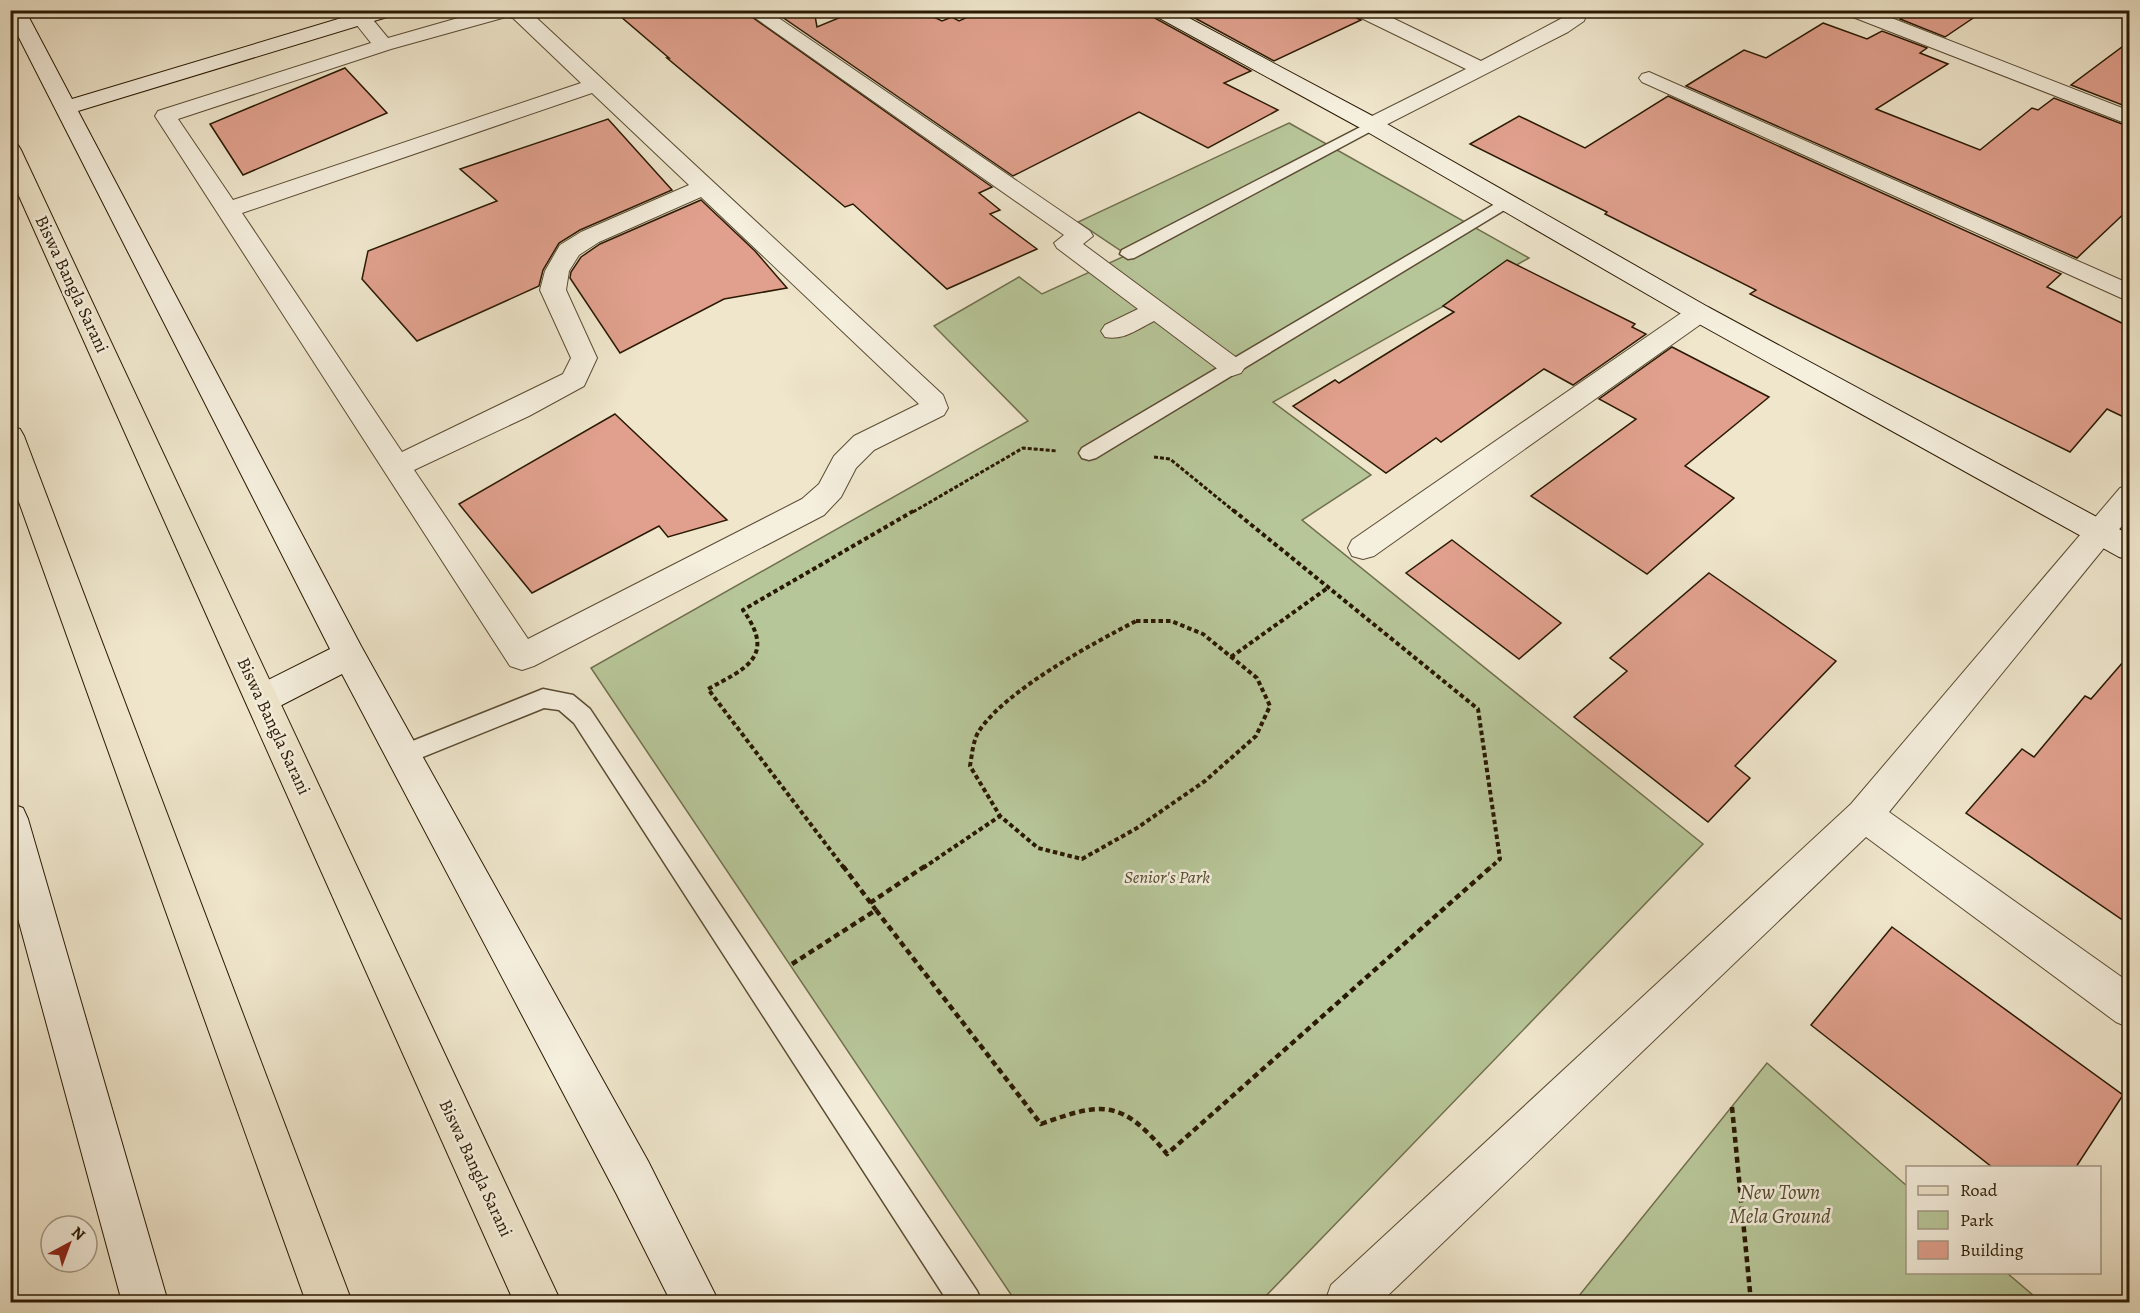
<svg xmlns="http://www.w3.org/2000/svg" width="2140" height="1313" font-family="Alegreya,serif">
<rect width="100%" height="100%" fill="#efe6cc"/>
<filter id="stains"><feTurbulence type="fractalNoise" baseFrequency=".00333" numOctaves="4"/><feColorMatrix values="0 0 0 0 .2 0 0 0 0 .09 0 0 0 0 .02 0 0 0 .5 -.17"/></filter>
<radialGradient id="worn" r=".72"><stop offset=".6" stop-color="#630" stop-opacity="0"/><stop offset="1" stop-color="#630" stop-opacity=".3"/></radialGradient>
<g fill="#b7c699" stroke="#70704e" stroke-width="1.5">
<path d="M1289,123l240,135 -256,144 98,73 -69,45 401,324 -443,458h-244l-425,-634 437,-247 -94,-95 85,-49 23,17 85,-39 -49,-33z"/>
<path d="M1767,1063l140,123 1,86 99,1 34,29h-467z"/>
</g>
<g fill="#e0a08d" stroke="#2a1902" stroke-width="1.5">
<path d="M613,10h129l250,177 -13,6 21,17 -10,4 47,35 -90,40 -94,-85 -8,3 -178,-149h2z"/>
<path d="M772,10h42l3,17 41,-17h61l23,11 10,-4 7,4 24,-11h165l3,6 100,55 -27,12 54,27 -70,38 -69,-36 -126,64z"/>
<path d="M1180,10h169l3,6 9,4 -87,41z"/>
<path d="M1914,10h71l-40,27 -45,-18z"/>
<path d="M1823,23l44,16 15,-8 45,17 -7,5 28,11 -72,45 104,41 52,-42 6,2 16,-12 76,29v81l-53,50 -391,-172 58,-36 22,8z"/>
<path d="M2130,41v67l-59,-23z"/>
<path d="M345,68l42,45 -144,62 -33,-51z"/>
<path d="M1668,96l393,178 -14,13 83,40v93l-23,-11 -37,43 -320,-158 6,-4 -151,-76 2,-2 -137,-68 49,-28 66,32z"/>
<path d="M608,119l64,71 -92,40 -21,13 -16,27 -4,16 -122,55 -55,-62 6,-28 129,-50 -37,-32z"/>
<path d="M701,200l54,51 32,37 -63,11 -104,54 -50,-75 1,-6 10,-15 19,-13z"/>
<path d="M1507,260l128,64 -3,3 14,7 -73,51 -29,-16 -103,73 -5,-4 -50,35 -93,-67 42,-26 4,3 115,-71 -11,-6z"/>
<path d="M1672,347l97,50 -84,69 49,32 -87,76 -116,-78 105,-77 -37,-20z"/>
<path d="M615,414l112,106 -59,17 -9,-11 -127,67 -73,-89z"/>
<path d="M1452,540l109,83 -42,36 -113,-86z"/>
<path d="M1709,573l127,88 -101,105 15,12 -42,44 -134,-105 53,-46 -17,-13z"/>
<path d="M2130,654v271l-164,-112 56,-64 12,8 51,-61 6,3z"/>
<path d="M1892,927l231,168 -47,72h-84l-181,-142z"/>
</g>
<g fill="none" stroke-linecap="round" stroke-linejoin="round">
<defs>
<g id="lane">
<path d="M1372,121l5,1 2,3 -2,3 -243,130 -6,1 -8,-5 2,-4z"/>
<path d="M1505,198l8,5 -2,3 -415,252 -7,2 -7,-2 -3,-5 3,-5z"/>
<path d="M543,689l30,6 17,14 387,582 5,11h-34l-374,-579 -15,-13 -15,-2 -141,57 -8,-3 -4,-7 4,-7z"/>
</g>
<g id="street">
<path d="M486,10h42l415,385 5,13 -4,7 -70,35 -18,18 -15,29 -17,18 -290,151 -12,4 -12,-4 -355,-550 3,-5 213,-68 -19,-24 3,-4h14l19,23zM506,17l7,1 68,65 -348,117 -55,-81 213,-70zM592,93l97,92 -108,47 -21,13 -3,5 -12,21 -5,19 31,68 -8,16 -161,78 -160,-239zM701,197l218,207 -65,32 -20,20 -15,28 -17,15 -274,140 -114,-169 115,-54 55,-30 13,-28 -31,-68 3,-19 10,-16 20,-13z"/>
<path d="M744,10h23l323,221 3,5 -10,8 158,117 4,6 -4,6 -9,3 -9,-3 -69,-52c-16,8 -31,20 -49,16l-4,-6 4,-6 33,-16 -81,-61 -3,-5 10,-8z"/>
<path d="M1351,10h25l105,51 87,-46v-5h20l-4,11 -16,11 -196,100 -8,-2 -3,-5 3,-5 102,-51 -113,-55z"/>
<path d="M1843,10h28l259,101v14l-285,-111z"/>
<path d="M1649,72l481,212v18l-488,-220 -3,-4 3,-4z"/>
<path d="M1699,305l9,2 4,6 -4,6 -334,237 -11,3 -11,-3 -4,-8 4,-8 338,-233z"/>
<path d="M2130,485v31l-241,296 241,171v45l-14,-6 -250,-185 -485,465h-56l6,-17 520,-481 269,-316z"/>
</g>
<g id="secondary">
<path d="M10,10h15l47,89 296,-89h31l-2,4 -319,97 283,535 287,515 71,141h-48l-55,-109 -274,-519 -68,35 -12,4 -12,-4 -5,-10 5,-10 80,-40 -320,-629z"/>
<path d="M1150,10h24l206,110 328,187 422,228v25l-11,-3 -429,-238 -326,-189 -212,-116z"/>
<path d="M10,803l13,5 5,11 140,483h-46l-112,-413z"/>
</g>
<g id="primary">
<path d="M10,143l8,2 3,5 540,1152h-47l-504,-1126z"/>
<path d="M10,426l10,3 4,7 328,866h-46l-296,-825z"/>
</g>
</defs>
<use href="#lane" stroke="#5b4c34" stroke-width="3"/>
<use href="#street" stroke="#5b4c34" stroke-width="2"/>
<use href="#secondary" stroke="#2a1902" stroke-width="2"/>
<use href="#primary" stroke="#2a1902" stroke-width="2"/>
<g stroke="#2a1902" stroke-width="3" stroke-dasharray="4 2" stroke-linecap="butt">
<path d="M1154,457l16,2 65,53"/>
<path d="M913,512l110,-64 34,3"/>
</g>
<g stroke="#2a1902" stroke-width="4" stroke-dasharray="4.5 3" stroke-linecap="butt">
<path d="M1233,510l245,199 22,150 -10,9"/>
<path d="M1136,621h35l32,13 54,44 13,28 -14,30 -51,45 -68,47 -55,31 -44,-11 -38,-32 -30,-50c2,-11 3,-26 9,-35 27,-41 113,-87 157,-110z"/>
<path d="M1231,657l98,-70"/>
<path d="M844,868l-136,-179c39,-21 68,-33 35,-79l172,-100"/>
<path d="M923,868l77,-52"/>
</g>
<g stroke="#2a1902" stroke-width="4.5" stroke-dasharray="6 4" stroke-linecap="butt">
<path d="M843,866l33,44"/>
<path d="M870,903l55,-37"/>
<path d="M792,964l84,-54 165,214c63,-23 81,-24 126,30l325,-288"/>
<path d="M1732,1107l19,195"/>
</g>
<use href="#lane" fill="#f5efde" fill-rule="evenodd"/>
<use href="#street" fill="#f5efde" fill-rule="evenodd"/>
<use href="#secondary" fill="#f5efde" fill-rule="evenodd"/>
<use href="#primary" fill="#efe6cc" fill-rule="evenodd"/>
</g>
<g text-anchor="middle" dominant-baseline="central" stroke-width="5" stroke-linejoin="round" paint-order="stroke">
<g font-size="18" fill="#2a1902" stroke="#f5efde">
<text transform="translate(72 284) rotate(65)">Biswa Bangla Sarani</text>
<text transform="translate(274 726) rotate(65)">Biswa Bangla Sarani</text>
<text transform="translate(476 1168) rotate(65)">Biswa Bangla Sarani</text>
</g>
<g font-size="18" font-style="italic" fill="#544d2f" stroke="#f5efde">
<text x="1167" y="877">Senior's Park</text>
</g>
<g font-size="21" font-style="italic" fill="#544d2f" stroke="#f5efde">
<text x="1780" y="1192">New Town<tspan x="1780" dy="24">Mela Ground</tspan></text>
</g>
</g>
<rect width="2140" height="1313" fill="none" stroke="#efe6cc" stroke-width="36"/>
<rect x="12" y="12" width="2116" height="1289" fill="none" stroke="#2a1902" stroke-width="3"/>
<rect x="18" y="18" width="2104" height="1277" fill="none" stroke="#2a1902" stroke-width="1.5"/>
<rect x="1906" y="1166" width="195" height="108" fill="#f5efde" stroke="#a49986" stroke-width="1.5"/>
<rect x="1918" y="1186" width="30" height="9" fill="#efe6cc" stroke="#a49986" stroke-width="1.5"/>
<text x="1960" y="1196" font-size="18" fill="#2a1902">Road</text>
<rect x="1918" y="1211" width="30" height="18" fill="#b7c699" stroke="#a49986" stroke-width="1.5"/>
<text x="1960" y="1226" font-size="18" fill="#2a1902">Park</text>
<rect x="1918" y="1241" width="30" height="18" fill="#e0a08d" stroke="#a49986" stroke-width="1.5"/>
<text x="1960" y="1256" font-size="18" fill="#2a1902">Building</text>
<g transform="translate(69 1244) rotate(41)"><circle r="28" fill="#f5efde" stroke="#a49986" stroke-width="1.5"/>
<path d="M0-4.5L10 22L0 15L-10 22Z" fill="#8f2418"/>
<text y="-9" font-size="16" font-weight="bold" text-anchor="middle" fill="#2a1902">N</text>
</g>
<rect width="100%" height="100%" filter="url(#stains)"/>
<rect width="100%" height="100%" fill="url(#worn)"/>
</svg>
